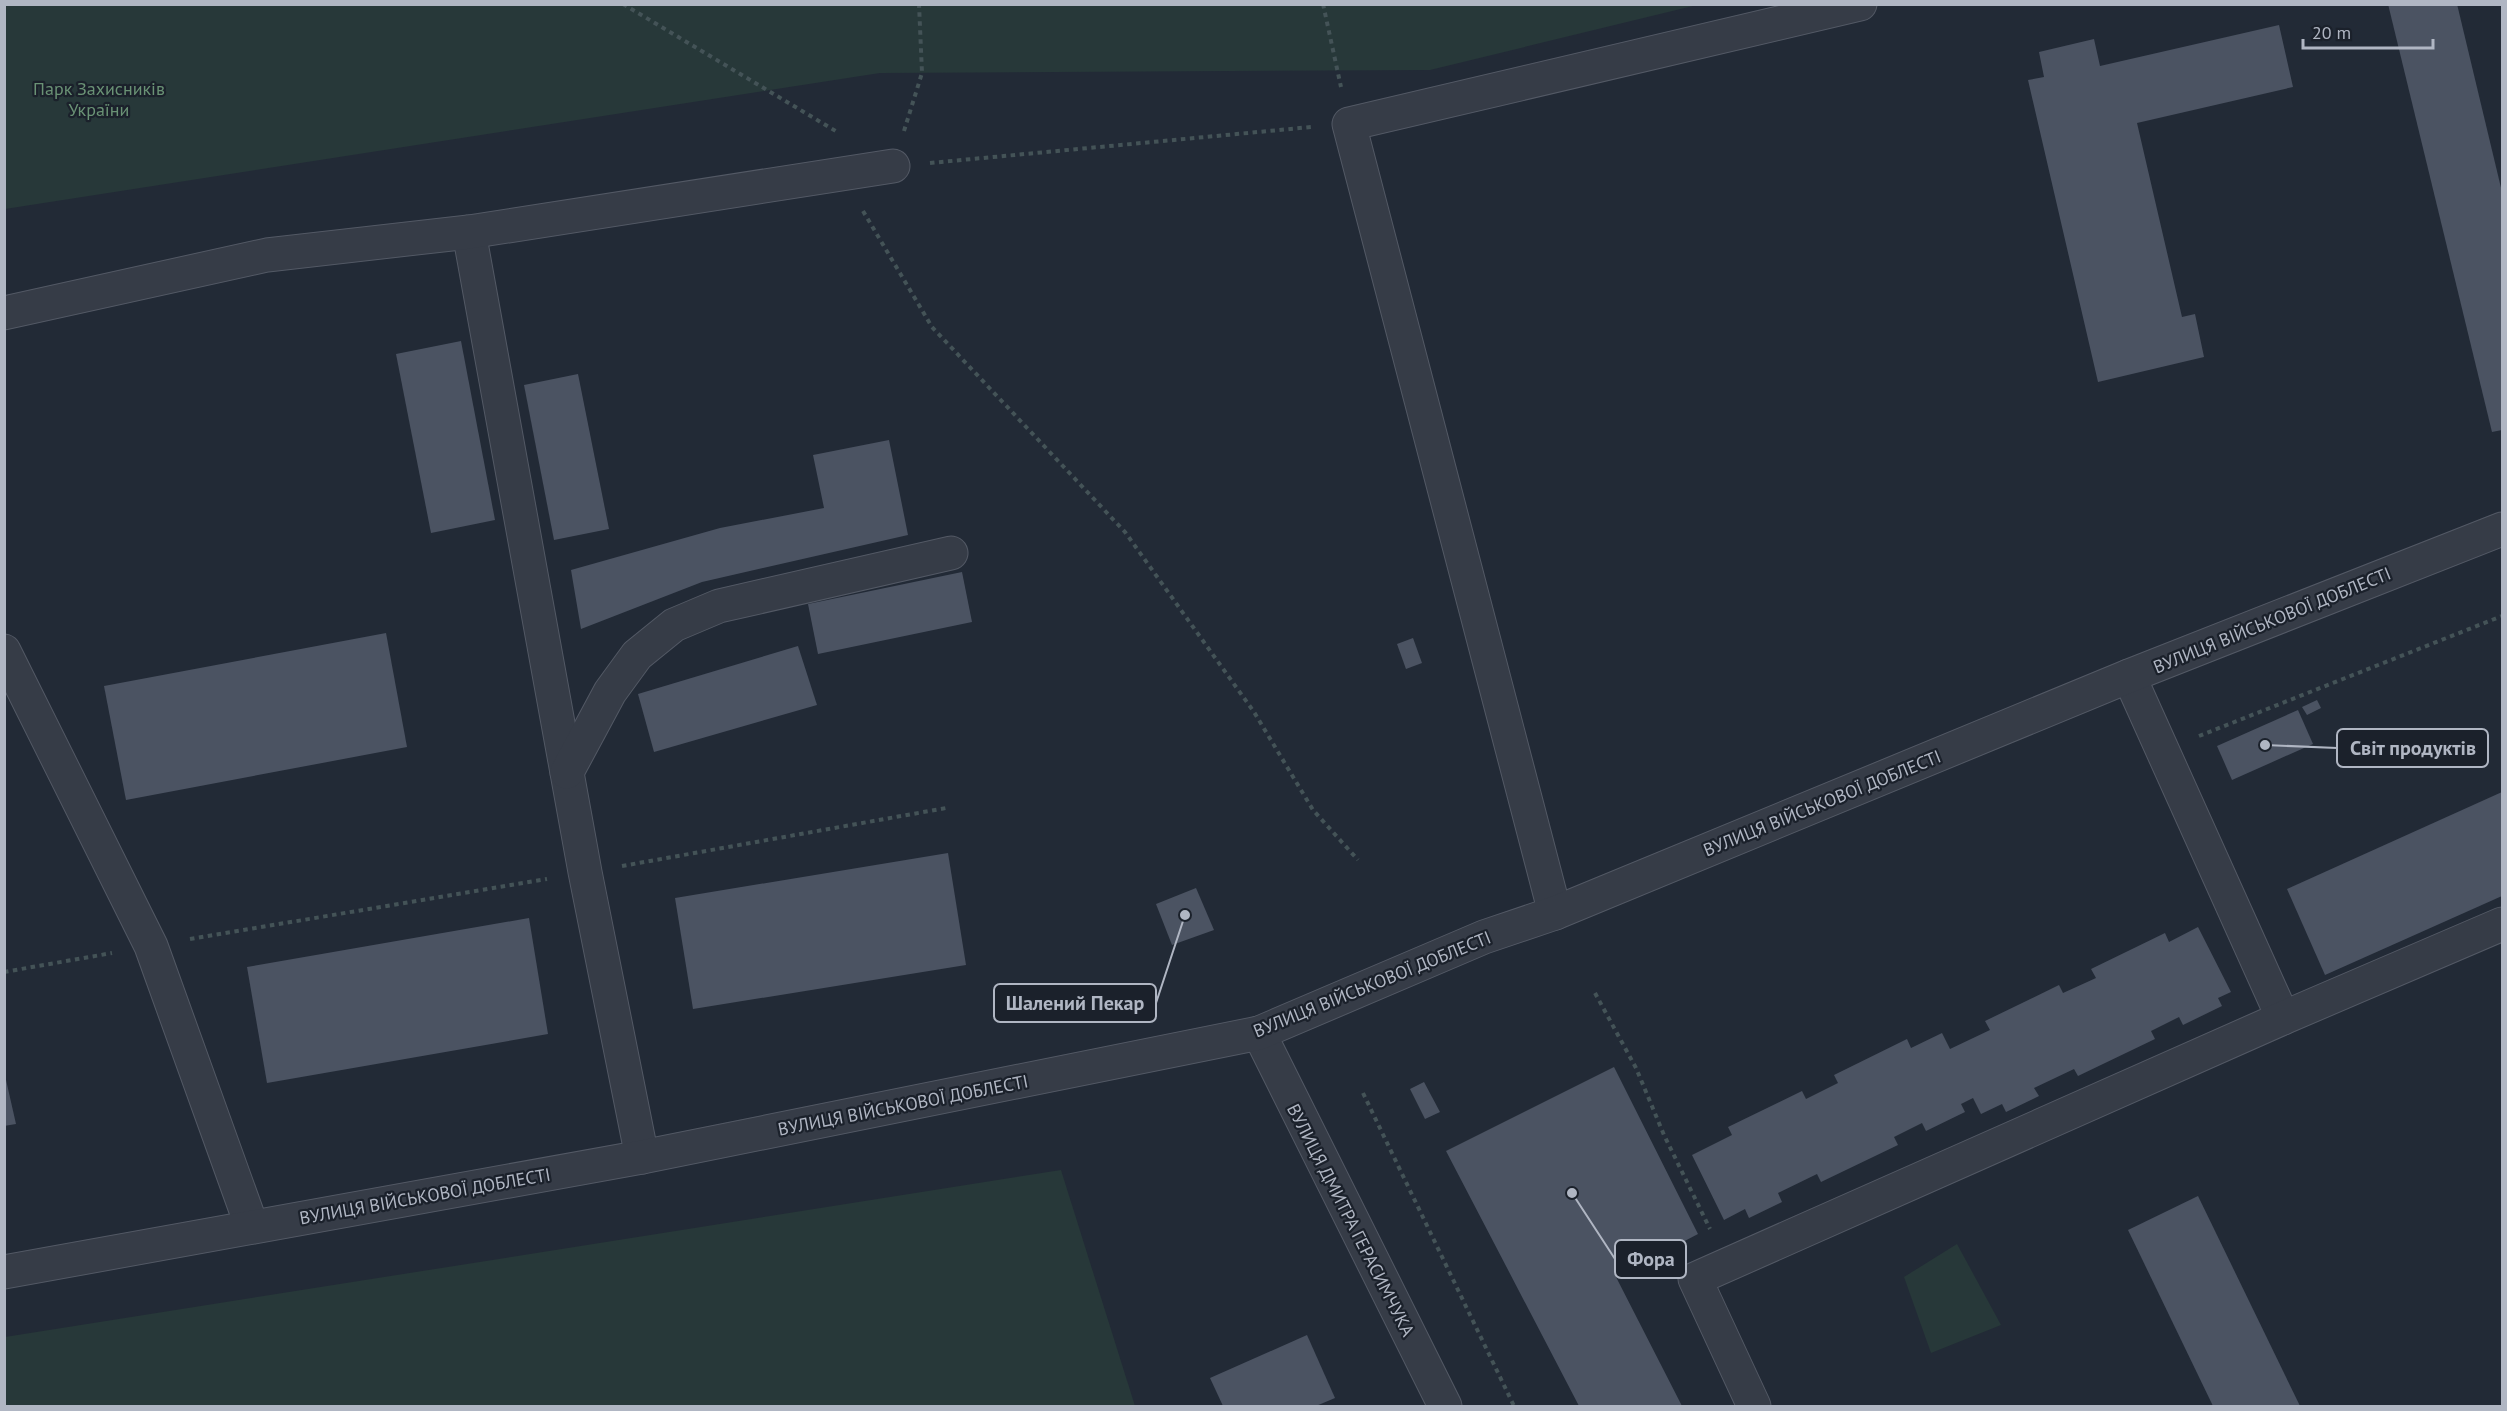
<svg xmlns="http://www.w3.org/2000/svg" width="2507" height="1411" font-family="'PT Sans',sans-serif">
<rect width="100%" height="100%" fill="#222a36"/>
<g fill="#273839">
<path d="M5,4h1692v1l-267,65 -550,3 -875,136z"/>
<path d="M1061,1170l74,236h-1130v-69z"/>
<path d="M1957,1244l44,81 -70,28 -27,-76z"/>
</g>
<g fill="#4b5362">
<path d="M2388,4h69l45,188v238l-10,2z"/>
<path d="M2279,25l14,62 -156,36 45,194 13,-3 9,43 -106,25 -70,-302 16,-3 -5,-25 55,-13 6,27z"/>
<path d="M461,341l34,179 -64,13 -35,-179z"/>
<path d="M578,374l31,155 -55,11 -30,-155z"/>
<path d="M889,440l19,95 -206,47 -121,47 -10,-59 149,-42 104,-20 -11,-53z"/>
<path d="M962,572l10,50 -154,32 -10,-50z"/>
<path d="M386,633l21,114 -281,53 -22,-114z"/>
<path d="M1413,638l9,25 -16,6 -9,-25z"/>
<path d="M798,646l19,59 -163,47 -16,-58z"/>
<path d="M2317,700l4,8 -14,7 -5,-8z"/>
<path d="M2298,710l15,34 -81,36 -15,-34z"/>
<path d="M2502,792v104l-177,79 -38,-86z"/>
<path d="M948,853l18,112 -273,44 -18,-111z"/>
<path d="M1196,888l18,42 -42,15 -16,-41z"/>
<path d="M529,918l19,116 -281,49 -20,-116z"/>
<path d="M2198,927l33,65 -13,6 4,8 -39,19 -4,-8 -28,14 4,8 -77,37 -4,-7 -40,19 5,8 -33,16 -4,-8 -21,10 -8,-16 -12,6 4,8 -39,19 -4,-8 -28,14 4,8 -77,37 -4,-8 -39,19 4,9 -33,16 -4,-9 -21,11 -32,-65 40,-20 -4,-8 74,-36 4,8 32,-16 -4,-8 73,-36 4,9 31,-15 8,16 40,-19 -5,-9 74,-36 4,8 33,-15 -5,-9 74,-36 4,9z"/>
<path d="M1614,1067l84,167 -82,43 66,129h-103l-133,-255z"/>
<path d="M4,1071l12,53 -12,2z"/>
<path d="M1424,1082l16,30 -15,7 -15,-30z"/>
<path d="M2198,1196l102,210h-87l-85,-176z"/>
<path d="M1307,1335l28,63 -19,8h-93l-13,-28z"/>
</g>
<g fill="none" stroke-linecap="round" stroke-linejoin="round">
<defs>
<g id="minor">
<path d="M469,232l116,640 57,285"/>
<path d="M4,313l263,-58 202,-23 424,-66"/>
<path d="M4,651l147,295 101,281"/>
<path d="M2129,676l154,342"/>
<path d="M567,772l43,-80 27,-37 37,-30 45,-19 232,-53"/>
<path d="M1555,913l-206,-789 511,-120"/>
<path d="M1259,1033l186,373"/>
<path d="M4,1272l638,-115 617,-124 225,-96 71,-24 574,-237 373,-147"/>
<path d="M1754,1406l-59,-127 588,-261 219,-94"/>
</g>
</defs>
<use href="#minor" stroke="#535965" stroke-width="35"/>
<g stroke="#445357" stroke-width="4" stroke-dasharray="4.5 4.5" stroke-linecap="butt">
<path d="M623,4l216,129"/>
<path d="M1323,4l18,83"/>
<path d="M904,131l18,-58 -3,-69"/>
<path d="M930,163l381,-36"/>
<path d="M863,211l69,116 193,205 129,180 59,98 45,50"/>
<path d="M2199,736l303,-120"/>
<path d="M622,866l324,-58"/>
<path d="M190,939l357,-60"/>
<path d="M4,972l108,-19"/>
<path d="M1595,993l41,75 28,67 46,94"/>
<path d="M1363,1093l151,313"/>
</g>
<use href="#minor" stroke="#363c47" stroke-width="33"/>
</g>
<g text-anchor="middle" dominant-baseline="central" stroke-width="4.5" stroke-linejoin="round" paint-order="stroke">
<g font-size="18" fill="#6a9275" stroke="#1b212b">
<text x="99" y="88">Парк Захисників<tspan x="99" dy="21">України</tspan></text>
</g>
<g font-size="18" fill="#b0b6c3" stroke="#1b212b">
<text transform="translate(2272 620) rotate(-22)">ВУЛИЦЯ ВІЙСЬКОВОЇ ДОБЛЕСТІ</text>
<text transform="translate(1822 803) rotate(-22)">ВУЛИЦЯ ВІЙСЬКОВОЇ ДОБЛЕСТІ</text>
<text transform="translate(1372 984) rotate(-22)">ВУЛИЦЯ ВІЙСЬКОВОЇ ДОБЛЕСТІ</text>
<text transform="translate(903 1105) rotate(-11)">ВУЛИЦЯ ВІЙСЬКОВОЇ ДОБЛЕСТІ</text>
<text transform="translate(425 1196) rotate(-10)">ВУЛИЦЯ ВІЙСЬКОВОЇ ДОБЛЕСТІ</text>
<text transform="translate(1351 1220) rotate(63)">ВУЛИЦЯ ДМИТРА ГЕРАСИМЧУКА</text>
</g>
</g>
<path fill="none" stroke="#b0b6c3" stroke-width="2" d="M2265 745L2337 748M1185 915L1156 1003M1572 1193L1615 1259"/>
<g fill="#b0b6c3" stroke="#1b212b" stroke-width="2">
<circle cx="2265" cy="745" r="6"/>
<circle cx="1185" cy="915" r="6"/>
<circle cx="1572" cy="1193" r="6"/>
</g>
<g fill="#1b212b" stroke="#b0b6c3" stroke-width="2">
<rect x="2337" y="729" width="151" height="38" rx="6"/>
<rect x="994" y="984" width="162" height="38" rx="6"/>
<rect x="1615" y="1240" width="71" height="38" rx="6"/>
</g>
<g font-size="20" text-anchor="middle" font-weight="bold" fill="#b0b6c3">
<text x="2413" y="755">Світ продуктів</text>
<text x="1075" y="1010">Шалений Пекар</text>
<text x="1651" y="1266">Фора</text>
</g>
<rect width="2507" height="1411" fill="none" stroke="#b0b6c3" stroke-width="12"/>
<path d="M2303 39v9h130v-9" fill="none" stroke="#b0b6c3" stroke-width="3"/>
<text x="2312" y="39" font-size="18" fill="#b0b6c3" stroke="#1b212b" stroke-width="4.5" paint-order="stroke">20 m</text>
</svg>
